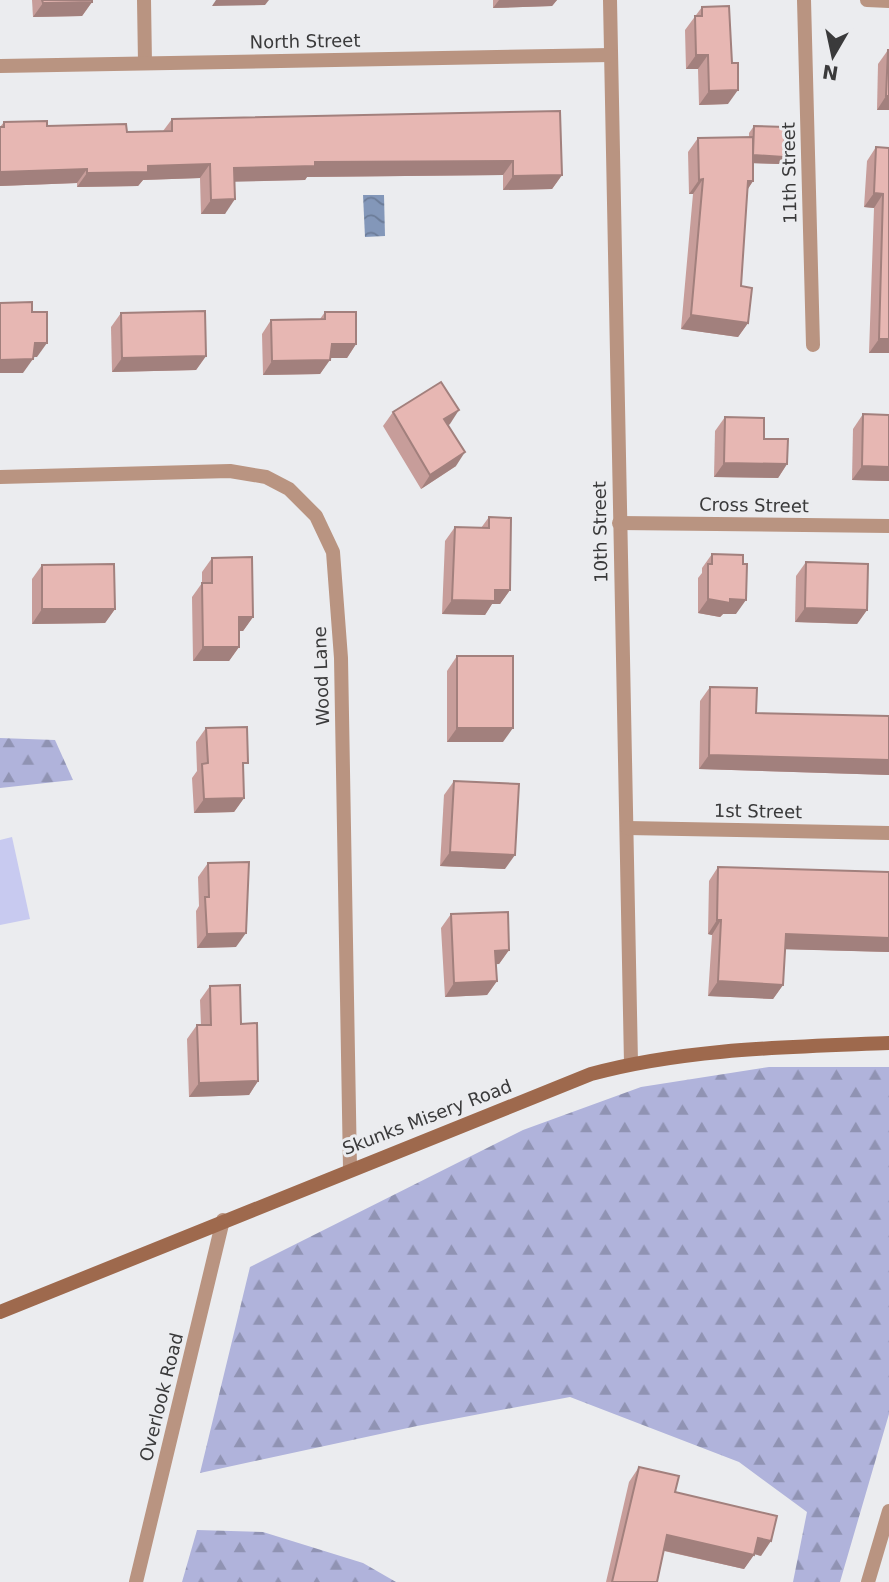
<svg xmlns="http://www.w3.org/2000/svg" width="889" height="1582" font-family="'DejaVu Sans',sans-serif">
<defs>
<pattern id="forest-firs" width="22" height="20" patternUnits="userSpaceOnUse" patternTransform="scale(1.75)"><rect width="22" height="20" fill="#b0b3db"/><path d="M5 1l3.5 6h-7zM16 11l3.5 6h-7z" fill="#9093b3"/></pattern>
<pattern id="water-waves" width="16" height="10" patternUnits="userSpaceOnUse" patternTransform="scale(1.75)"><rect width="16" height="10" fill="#8397b9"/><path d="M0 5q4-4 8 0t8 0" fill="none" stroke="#6c7c98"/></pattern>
</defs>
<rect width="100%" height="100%" fill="#ebecef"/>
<g fill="url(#forest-firs)">
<path d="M0,738l55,2 18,40 -73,8z"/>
<path d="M769,1067h120v347l-49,168h-47l14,-70 -68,-50 -169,-65 -153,29 -217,47 50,-206 273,-137 118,-43z"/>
<path d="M197,1530l66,2 100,31 33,19h-214z"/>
</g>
<path fill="#c8caf0" d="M12,837l18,82 -30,6v-85z"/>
<path fill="url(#water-waves)" d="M363,195h21l1,41 -20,1z"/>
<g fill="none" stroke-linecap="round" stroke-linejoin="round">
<g stroke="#b99481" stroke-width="14">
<path d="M144,0l1,63"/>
<path d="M610,0l21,1063"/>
<path d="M804,0l9,345"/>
<path d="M867,0l22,1"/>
<path d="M0,66l611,-11"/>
<path d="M0,477l230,-6 36,6 23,12 27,27 17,36 8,106 9,510"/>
<path d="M619,523l270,3"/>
<path d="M627,828l262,5"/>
<path d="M136,1582l87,-362"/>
<path d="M868,1582l21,-71"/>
</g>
<path stroke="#9e694d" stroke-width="14" d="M0,1312l591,-238c96,-26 199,-27 298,-31"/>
</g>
<g fill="#c79d9a">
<path d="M32,0h60v2l-10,14 -49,1z"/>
<path d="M493,0h64l-5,6 -59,2z"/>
<path d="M702,7l26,97 -29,1 -1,-36h-12l-1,-39z"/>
<path d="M888,50l1,60h-12l1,-46z"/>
<path d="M560,111l2,64 -10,14 -49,1v-15l-196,2 -2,3 -71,1 -9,33h-24l-1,-36 -57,2 -5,6 -61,1v-4l-77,3v-59l4,-5 43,4 80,6 36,-1 9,-12z"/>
<path d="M754,126l25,38 -26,-1v18l-6,9 -6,96 7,37 -10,14 -57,-8 12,-135h-4l-1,-42 10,-14 51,-1v-4z"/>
<path d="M876,147l13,1v205h-20l5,-145 -10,-1 3,-46z"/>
<path d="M325,312l31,32 -9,14h-17l-10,16 -57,1 -1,-41 9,-14 49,-1z"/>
<path d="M121,313l85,43 -10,14 -84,2 -1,-45z"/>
<path d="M393,412l57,12 -2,1 8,41 -35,23 -38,-63z"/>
<path d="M863,414l26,67 -37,-1 1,-51z"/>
<path d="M725,417l62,47 -9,14 -64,-1 1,-46z"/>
<path d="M489,517l21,73 -10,14h-8l-7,11 -43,-1 3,-73 10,-14 26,1z"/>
<path d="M712,554l24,60h-13l-3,3 -22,-4v-35l4,-5v-5z"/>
<path d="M212,558l41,59 -10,14h-4v16l-10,14h-36l-1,-64 10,-14v-11z"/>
<path d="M806,562l61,48 -10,14 -62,-2 1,-46z"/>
<path d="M42,565l73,44 -10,14 -73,1v-45z"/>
<path d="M457,656l46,86h-56v-71z"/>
<path d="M710,687l46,26 133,3v59l-190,-6 1,-68z"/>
<path d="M206,728l37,42 1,28 -10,14 -40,1 -2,-35 5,-7 -1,-29z"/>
<path d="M454,781l51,88 -65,-3 4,-71z"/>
<path d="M208,863l28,84 -39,1 -1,-37 3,-5 -1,-29z"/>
<path d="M718,867l171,5v80l-104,-3 -2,36 -10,14 -65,-3 4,-61 -4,-1 1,-53z"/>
<path d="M451,914l58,36 -10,14h-3l1,17 -10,14 -42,2 -4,-69z"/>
<path d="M210,986l31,38 17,57 -9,14 -60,2 -2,-58 10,-14h4l-1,-25z"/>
<path d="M639,1467l36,25 86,64 -7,-2 -10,15 -80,-18 -7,31h-51l23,-100z"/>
</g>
<g fill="#a2807d">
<path d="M216,0h53l-4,5 -53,1z"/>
<path d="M499,0h58l-5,6 -59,2z"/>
<path d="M92,2l-10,14 -49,1 10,-14z"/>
<path d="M696,55h12l-10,14h-12z"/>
<path d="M738,90l-10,14 -29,1 10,-14z"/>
<path d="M886,96h3v14h-12z"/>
<path d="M753,155l31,2 -5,7 -31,-1z"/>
<path d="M513,161l-10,14 -196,2 -2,3 -81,2 10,-14 81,-6z"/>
<path d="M210,164l-10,14 -57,2 -5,6 -61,1 10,-14 61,-7z"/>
<path d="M87,169l-10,14 -77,3v-14z"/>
<path d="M562,175l-10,14 -49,1 10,-14z"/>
<path d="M703,179l-10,15h-4l10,-14z"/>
<path d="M748,181h5l-9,14z"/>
<path d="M874,193l9,1 -9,14 -10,-1z"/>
<path d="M235,199l-10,15h-24l10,-14z"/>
<path d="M691,315l57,8 -10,14 -57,-8z"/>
<path d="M879,339h10v14h-20z"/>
<path d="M35,343h12l-10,14h-12z"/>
<path d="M332,344h24l-9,14h-25z"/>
<path d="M206,356l-10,14 -84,2 10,-14z"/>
<path d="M33,359l-10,14h-23v-13z"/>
<path d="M330,360l-10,14 -57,1 9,-14z"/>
<path d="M459,410l-9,14 -16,10 10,-15z"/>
<path d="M465,452l-9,14 -35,23 9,-14z"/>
<path d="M724,463l63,1 -9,14 -64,-1z"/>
<path d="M862,466l27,1v14l-37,-1z"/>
<path d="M495,590h15l-10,14h-8l-7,11 -43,-1 10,-14z"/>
<path d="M708,599h22l16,1 -10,14h-13l-3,3 -22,-4z"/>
<path d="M805,608l62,2 -10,14 -62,-2z"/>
<path d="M42,609h73l-10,14 -73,1z"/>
<path d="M239,617h14l-10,14h-14z"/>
<path d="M203,647h36l-10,14h-36z"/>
<path d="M457,728h56l-10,14h-56z"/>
<path d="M709,755l180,5v15l-190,-6z"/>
<path d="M244,798l-10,14 -40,1 10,-14z"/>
<path d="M450,852l65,3 -10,14 -65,-3z"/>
<path d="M717,920h4l-9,15 -4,-1z"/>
<path d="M246,933l-10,14 -39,1 10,-14z"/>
<path d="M786,934l103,4v14l-113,-3z"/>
<path d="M509,950l-10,14 -13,1 9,-14z"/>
<path d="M497,981l-10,14 -42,2 9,-14z"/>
<path d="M718,981l65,4 -10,14 -65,-3z"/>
<path d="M258,1081l-9,14 -60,2 10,-14z"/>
<path d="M667,1535l87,20 -10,14 -87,-20z"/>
<path d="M758,1538l13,3 -10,15 -13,-4z"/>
</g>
<g fill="#e7b7b3" stroke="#a2807d" stroke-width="2">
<path d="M42,0h50v2l-49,1z"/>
<path d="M729,6l3,57h6v27l-29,1 -1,-36h-12l-1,-39h7v-9z"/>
<path d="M888,50h1v46h-3z"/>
<path d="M560,111l2,64 -49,1v-15l-198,1v4l-81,2 1,31 -24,1 -1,-36 -62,2v6l-61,1v-4l-87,3v-45h4v-5l43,-1v5l79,-2 1,8 45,-1v-12z"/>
<path d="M754,126l31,1 -1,30 -31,-2z"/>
<path d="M753,137v44h-5l-7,105 11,2 -4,35 -57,-8 12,-136 -4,1 -1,-42z"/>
<path d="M876,147l13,1v191h-10l4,-145 -9,-1z"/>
<path d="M32,302v10h15v31h-12l-2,16 -33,1v-57z"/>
<path d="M205,311l1,45 -84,2 -1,-45z"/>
<path d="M325,312h31v32h-24l-2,16 -58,1 -1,-41 54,-1z"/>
<path d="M441,382l18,28 -15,9 21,33 -35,23 -37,-63z"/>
<path d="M863,414l26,1v52l-27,-1z"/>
<path d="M725,417l39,1v21h24l-1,25 -63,-1z"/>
<path d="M489,517l22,1 -1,72h-15v11l-43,-1 3,-73 34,1z"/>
<path d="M712,554l31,1v9h4l-1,36 -16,-1v4l-22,-4v-35h4z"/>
<path d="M252,557l1,60h-14v30h-36l-1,-64h10v-25z"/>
<path d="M806,562l62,2 -1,46 -62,-2z"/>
<path d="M114,564l1,45h-73v-44z"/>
<rect x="457" y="656" width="56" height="72"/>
<path d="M710,687l47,1 -1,25 133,3v44l-180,-5z"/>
<path d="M247,727l1,36h-5l1,35 -40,1 -2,-35 6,-1 -2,-35z"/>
<path d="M454,781l65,3 -4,71 -65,-3z"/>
<path d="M249,862l-3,71 -39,1 -2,-37h4l-1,-34z"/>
<path d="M718,867l171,5v66l-103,-4 -3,51 -65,-4 3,-61h-4z"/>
<path d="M508,912l1,38 -14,1 2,30 -43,2 -3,-69z"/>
<path d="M240,985l1,39 16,-1 1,58 -59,2 -2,-58h14l-1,-39z"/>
<path d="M639,1467l40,9 -4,16 102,24 -6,25 -13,-3 -4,17 -87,-20 -10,47h-45z"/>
</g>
<g text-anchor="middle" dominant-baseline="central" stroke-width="6" stroke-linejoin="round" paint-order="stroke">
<g font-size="18" fill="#3a3a3b" stroke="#ebecef">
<text transform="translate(305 41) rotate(-1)">North Street</text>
<text transform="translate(789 173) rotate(-91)">11th Street</text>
<text transform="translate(754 505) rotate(1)">Cross Street</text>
<text transform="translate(600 532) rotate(-91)">10th Street</text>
<text transform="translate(321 676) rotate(-92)">Wood Lane</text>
<text transform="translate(758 811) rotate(1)">1st Street</text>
<text transform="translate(427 1117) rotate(-21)">Skunks Misery Road</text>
<text transform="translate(161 1397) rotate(-76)">Overlook Road</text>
</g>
</g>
<g transform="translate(833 56) rotate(189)" stroke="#ebecef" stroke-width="5" paint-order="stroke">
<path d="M0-5L12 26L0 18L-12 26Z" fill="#3a3a3b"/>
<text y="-10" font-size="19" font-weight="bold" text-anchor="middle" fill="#3a3a3b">N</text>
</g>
</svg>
